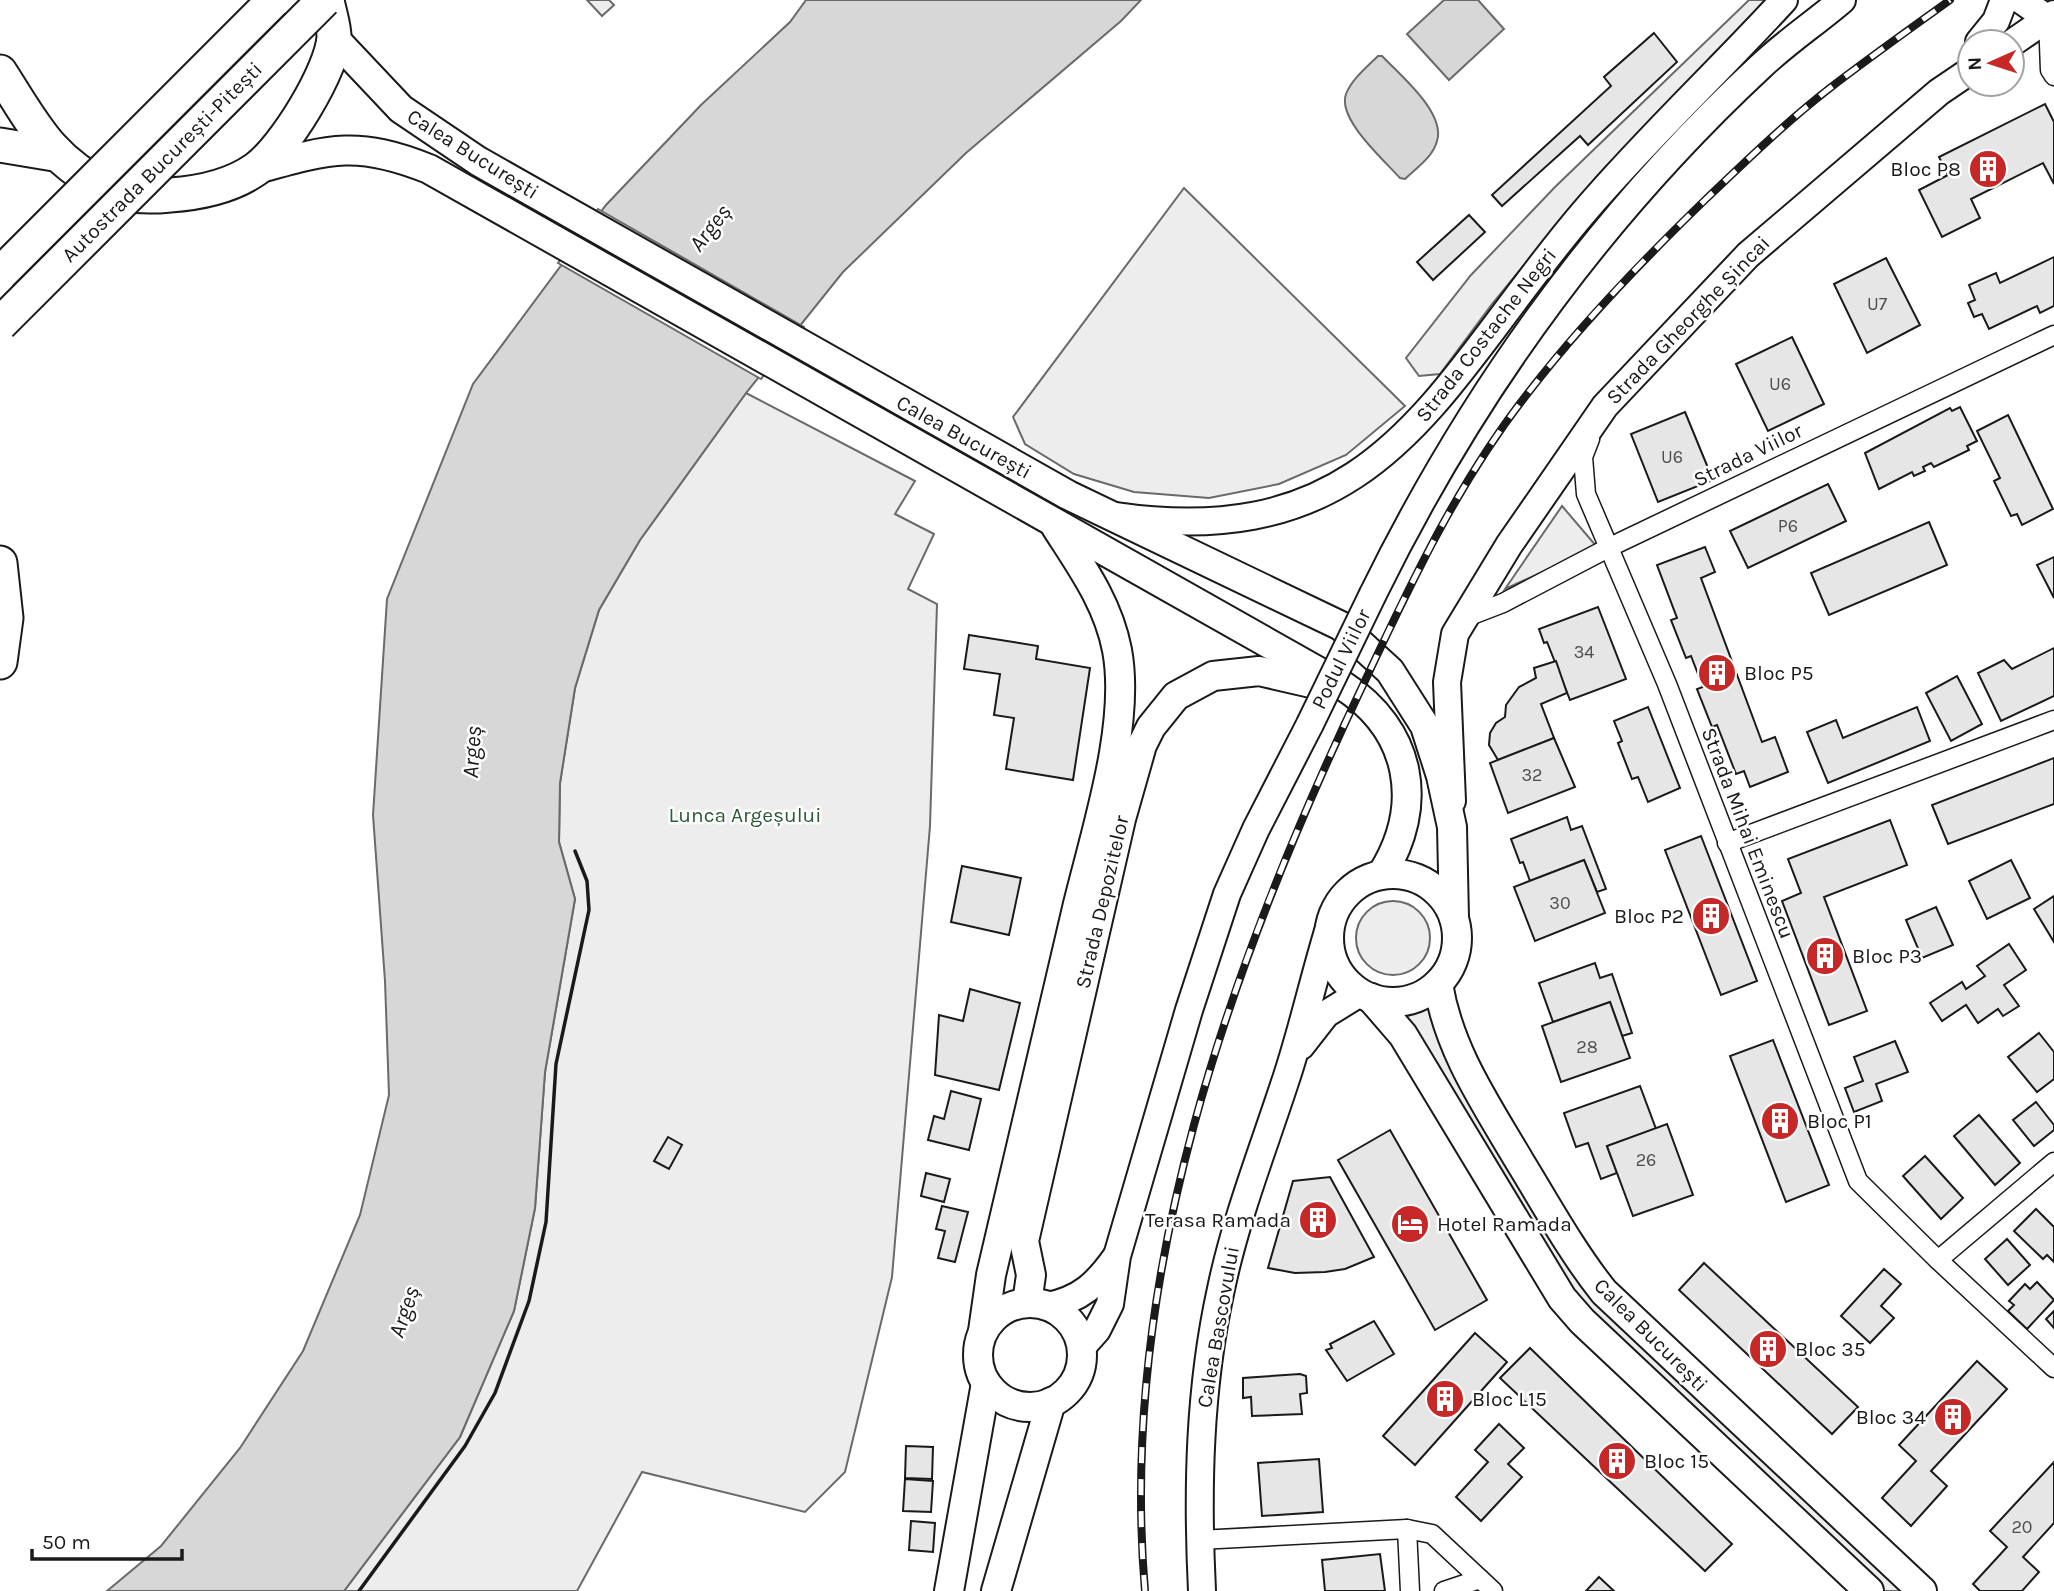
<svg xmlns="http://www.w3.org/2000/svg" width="2054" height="1591" font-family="Karla,sans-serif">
<rect width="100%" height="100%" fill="#fff"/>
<g fill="#ededed" stroke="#6a6a6a" stroke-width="2">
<path d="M587,0h22l5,5 -12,11z"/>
<path d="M1749,0h17l-168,175 -106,129 -52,70 -21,2 -13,-18 65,-83 84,-88z"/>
<path d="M1184,188l221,218 -59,49 -67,29 -70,14 -75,-6 -60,-18 -49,-30 -12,-27z"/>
<path d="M746,393l169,88 -20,33 39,20 -26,55 29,15 -7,222 -38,451 -47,195 -40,40 -163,-40 -65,119h-233l116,-154 54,-126 21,-103 10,-136 30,-173 -16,-57 1,-59 15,-95 24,-78 41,-70z"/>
<path d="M1562,506l35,41 -92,42z"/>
<circle cx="1393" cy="938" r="37"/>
<path d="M1430,991l148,267 345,333h-54l-287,-270 -211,-323 34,3z"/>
</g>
<g fill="#d7d7d7" stroke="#6a6a6a" stroke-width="2">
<path d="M806,0h335l-20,21 -155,132 -123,119 -97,121 -106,147 -41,70 -24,78 -15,95 -1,59 16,57 -30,173 -10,136 -21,103 -54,126 -116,154h-237l54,-45 79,-98 63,-97 57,-136 29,-120 -4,-114 -12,-166 14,-216 86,-215 133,-179 95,-100 89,-83z"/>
<path d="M1444,0h34l26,29 -55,51 -42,-46z"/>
<path d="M1378,56h4c18,19 64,57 55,85 -4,16 -21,27 -32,38l-5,-1c-16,-18 -63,-59 -54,-84 6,-15 21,-27 32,-38z"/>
</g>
<path fill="#fff" stroke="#6a6a6a" stroke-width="2" d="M598,209l206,118 -43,52 -203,-116z"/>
<g fill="#e6e6e6" stroke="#1a1a1a" stroke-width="2">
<path d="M1654,33l23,29 -89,83 -8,-9 -78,70 -10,-11 119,-109 -7,-9z"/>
<path d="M2045,104l9,18v62l-11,-21 -72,36 9,19 -38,19 -23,-47 29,-15 -9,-18z"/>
<path d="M1469,215l16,17 -52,48 -16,-18z"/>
<path d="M2054,257v49l-14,7 -3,-7 -48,23 -7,-15 -8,3 -6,-14 7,-3 -6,-15 27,-12 4,10z"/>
<path d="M1886,258l34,67 -53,28 -33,-69z"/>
<path d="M1792,337l32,67 -56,27 -32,-67z"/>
<path d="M1960,407l17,34 -10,5 2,4 -35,17 -3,-4 -8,4 2,4 -11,5 -2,-4 -33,17 -14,-36 85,-45 2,3z"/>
<path d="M1685,412l28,68 -55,22 -27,-68z"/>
<path d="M2008,415l45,94 -31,16 -5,-11 -6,2 -17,-35 6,-3 -23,-47z"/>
<path d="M1828,484l18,37 -98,47 -18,-37z"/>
<path d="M1929,522l18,43 -118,50 -18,-42z"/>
<path d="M1705,547l10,25 -14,6 61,164 13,-5 13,35 -38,15 -6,-16 -8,3 -19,-49 -5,2 -15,-38 6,-2 -12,-31 -5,2 -15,-38 6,-2 -20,-53z"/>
<path d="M2054,557v41l-17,-33z"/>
<path d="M1598,607l28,72 -56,21 -23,-58 -3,1 -5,-14z"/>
<path d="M969,635l69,11 -2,13 54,9 -17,112 -67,-11 8,-51 -20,-3 6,-41 -36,-5z"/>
<path d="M2054,648v48l-53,25 -23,-48 26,-13 8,9z"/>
<path d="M1556,661l11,32 -26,11 13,34 -56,22 -9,-15 1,-12 6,-10 9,-6 1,-12 13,-18 17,-9 -2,-10z"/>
<path d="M1957,676l25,48 -31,17 -25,-48z"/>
<path d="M1648,707l32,81 -32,14 -10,-25 -6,2 -14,-36 4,-2 -8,-20z"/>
<path d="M1917,707l13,34 -102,42 -21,-51 29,-12 7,18z"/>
<path d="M1554,738l21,49 -67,26 -18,-50z"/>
<path d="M2054,758v46l-106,40 -16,-39z"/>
<path d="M1567,817l4,13 11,-4 24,63 -9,3 -13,-32 -54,21 -7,-19 -3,1 -9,-24z"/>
<path d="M1890,820l17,45 -83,32 43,114 -38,14 -47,-124 19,-8 -13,-34z"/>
<path d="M1701,836l56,145 -36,14 -56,-145z"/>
<path d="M1584,860l21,53 -70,28 -21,-54z"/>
<path d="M2011,860l19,38 -43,21 -18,-38z"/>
<path d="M962,866l59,12 -12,57 -58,-13z"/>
<path d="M2054,896v46l-20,-33z"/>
<path d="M1936,907l17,38 -31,13 -16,-38z"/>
<path d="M2009,944l17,26 -22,15 15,21 -16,10 -5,-7 -20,14 -12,-18 -24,16 -12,-18 32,-21 4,7 19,-13 -8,-10z"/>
<path d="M1595,963l5,15 12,-4 20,59 -10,3 -12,-34 -57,20 -14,-39z"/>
<path d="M970,989l50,14 -21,87 -64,-15 4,-60 24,6z"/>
<path d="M1610,1002l20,56 -69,24 -19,-56z"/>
<path d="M2039,1033l15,19v27l-17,13 -29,-35z"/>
<path d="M1773,1040l56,145 -43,17 -56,-146z"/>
<path d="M1895,1041l13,31 -32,12 6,17 -28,11 -9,-24 18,-7 -9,-24z"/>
<path d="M1640,1086l16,43 -49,17 10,27 -16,6 -13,-36 -12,4 -12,-34z"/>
<path d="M951,1091l30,8 -12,51 -41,-10 6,-24 10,3z"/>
<path d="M2036,1102l18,23v5l-20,16 -21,-26z"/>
<path d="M1979,1115l41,48 -25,22 -41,-49z"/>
<path d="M1667,1124l26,71 -60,21 -26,-70z"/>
<path d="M1390,1130l97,170 -52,30 -97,-170z"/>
<path d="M668,1137l14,8 -13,24 -15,-8z"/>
<path d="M1925,1156l38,42 -22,21 -38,-43z"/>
<path d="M926,1173l24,6 -6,23 -23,-6z"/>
<path d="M1330,1177l44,80 -29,12 -20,3 -30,1 -27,-5 25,-87z"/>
<path d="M942,1206l26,6 -13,50 -17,-4 7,-27 -9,-2z"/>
<path d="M2036,1209l18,18v35l-7,-7 -4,4 -29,-28z"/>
<path d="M2007,1239l23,26 -22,20 -23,-26z"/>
<path d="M1704,1263l154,144 -26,27 -153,-144z"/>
<path d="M1884,1269l17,15 -20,22 13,12 -24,25 -29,-27z"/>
<path d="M2037,1282l17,18 -27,29 -19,-18 6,-6 -5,-4 16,-17 5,5z"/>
<path d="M2054,1311v17l-8,-9z"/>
<path d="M1374,1321l20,33 -47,27 -21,-31 6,-2 -2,-4z"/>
<path d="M1475,1333l32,29 -92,103 -32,-29z"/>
<path d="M1530,1348l202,196 -27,27 -205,-193z"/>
<path d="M1977,1361l30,28 -76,82 16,15 -36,40 -29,-28 34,-37 -17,-16z"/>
<path d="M1300,1374l6,2 1,17 -7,1 2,20 -50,2 -1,-19 -8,1v-20z"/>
<path d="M1499,1424l25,24 -16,16 14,13 -41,44 -25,-24 32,-35 -13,-12z"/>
<path d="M906,1446l27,1 -1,32 -27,-1z"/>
<path d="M1319,1459l4,53 -61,4 -4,-53z"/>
<path d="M2054,1462v61l-31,34 16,15 -17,19h-42l-7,-7 34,-37 -17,-16z"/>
<path d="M905,1479l28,2 -2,31 -28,-1z"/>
<path d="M911,1521l24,2 -2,29 -24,-2z"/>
<path d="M1380,1554l5,37h-60l-3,-31z"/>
<path d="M1599,1577l15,14h-28z"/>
</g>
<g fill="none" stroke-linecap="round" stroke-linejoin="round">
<defs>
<g id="street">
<path d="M2048,19l2,51 4,6"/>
<path d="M1590,439l-7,18 3,37 81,190 191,497 80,79 116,108"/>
<path d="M1464,618l39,-15 107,-56 444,-212"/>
<path d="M1727,843l327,-123"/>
<path d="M1938,1260l116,-98"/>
<path d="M1407,1529l3,62"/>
<path d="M1199,1540l208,-11 25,5 61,57"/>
<path d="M1444,1591l36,-12"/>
</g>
<g id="secondary">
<path d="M2021,0l27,19"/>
<path d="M1979,42l17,-21 8,-21"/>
<path d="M2012,43l42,-29"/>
<path d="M1116,516c268,39 322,-133 468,-304 63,-74 134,-140 200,-212"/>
<path d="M1373,594c97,-198 226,-377 387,-527 25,-24 55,-44 82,-67"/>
<path d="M1452,801l-5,-119 8,-48 54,-89 96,-139 143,-151 191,-163 31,-21"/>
<path d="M1301,1046l25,-32 34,-21"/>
<path d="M1048,1306c33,-7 49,-22 68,-49"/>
<path d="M1081,1348l16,-18 13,-26 7,-48 72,-246 38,-116 29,-65 54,-105"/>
<path d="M1202,1591c-5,-101 -3,-202 19,-302 15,-72 43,-142 66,-213 16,-49 27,-99 42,-148"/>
</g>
<g id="primary">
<path d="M334,38l67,71 77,52 590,334 273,131 49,45 35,55 16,50 11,51 2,91"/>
<path d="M257,169c72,-20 100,-29 172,0l913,516c70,45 83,120 40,189"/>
<circle cx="1393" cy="938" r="64"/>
<path d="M1438,984c11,67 48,120 82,178 27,44 52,90 84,130l318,299"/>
<path d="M1371,998l32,37 159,263 20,23 287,270"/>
<path d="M1027,1303l4,-28 -7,-34 97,-422 21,-74 9,-18 25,-31 37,-20 46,-5 65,15"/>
<circle cx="1030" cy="1355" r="52"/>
<path d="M983,1331l8,-56c29,-124 58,-247 87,-371 18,-74 53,-180 39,-254 -9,-47 -36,-84 -61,-123"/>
<path d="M949,1591l37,-208"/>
<path d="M996,1591l55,-189"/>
</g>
<g id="highway">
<path d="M0,72c33,51 50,89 107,116 18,9 43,9 63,7 29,-2 62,-9 86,-26 28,-20 76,-98 78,-132 0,-12 -5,-25 -7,-37"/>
<path d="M0,145l54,9"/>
<path d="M0,563l6,55 -6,44"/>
</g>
</defs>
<use href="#street" stroke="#1a1a1a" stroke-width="21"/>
<use href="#secondary" stroke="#1a1a1a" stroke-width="30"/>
<use href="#primary" stroke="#1a1a1a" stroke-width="32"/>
<use href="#highway" stroke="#1a1a1a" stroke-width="37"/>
<use href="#street" stroke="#fff" stroke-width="18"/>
<use href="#secondary" stroke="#fff" stroke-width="26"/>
<use href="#primary" stroke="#fff" stroke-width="28"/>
<use href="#highway" stroke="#fff" stroke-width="33"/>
<defs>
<path id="rail" d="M1145,1591c-27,-314 85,-627 218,-906 48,-102 95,-203 165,-292 53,-69 114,-132 177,-193 40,-38 81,-78 125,-112 39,-30 80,-59 120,-88"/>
</defs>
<use href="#rail" stroke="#1a1a1a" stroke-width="8"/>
<use href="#rail" stroke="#fff" stroke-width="5" stroke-dasharray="16" stroke-linecap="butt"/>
<defs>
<path id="secondary-bridge" d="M1310,724l63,-130"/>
<g id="highway-bridge">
<path d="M0,274l273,-273"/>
<path d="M0,324l324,-324"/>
</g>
</defs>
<use href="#secondary-bridge" stroke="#1a1a1a" stroke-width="30" stroke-linecap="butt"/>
<use href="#highway-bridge" stroke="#1a1a1a" stroke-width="37" stroke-linecap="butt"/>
<use href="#secondary-bridge" stroke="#fff" stroke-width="26"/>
<use href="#highway-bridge" stroke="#fff" stroke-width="33"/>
<path stroke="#1a1a1a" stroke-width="3.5" d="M359,1591l106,-145 30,-53 34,-92 17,-79 10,-158 33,-154 -2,-29 -12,-30"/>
</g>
<defs>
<symbol id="building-disc" viewBox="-11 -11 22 22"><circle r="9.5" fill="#c62828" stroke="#fff"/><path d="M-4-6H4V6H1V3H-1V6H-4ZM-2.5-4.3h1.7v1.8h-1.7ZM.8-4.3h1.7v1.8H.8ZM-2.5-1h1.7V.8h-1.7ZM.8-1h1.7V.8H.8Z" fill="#fff"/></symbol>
<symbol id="hotel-disc" viewBox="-11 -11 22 22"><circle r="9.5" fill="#c62828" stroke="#fff"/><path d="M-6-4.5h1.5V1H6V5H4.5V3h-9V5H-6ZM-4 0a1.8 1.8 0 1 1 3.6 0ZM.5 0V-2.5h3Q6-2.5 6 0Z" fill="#fff"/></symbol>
</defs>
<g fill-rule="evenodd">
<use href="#building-disc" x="1966" y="147" width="44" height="44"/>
<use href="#building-disc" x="1695" y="651" width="44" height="44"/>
<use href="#building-disc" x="1689" y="894" width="44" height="44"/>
<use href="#building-disc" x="1803" y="934" width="44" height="44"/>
<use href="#building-disc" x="1758" y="1099" width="44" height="44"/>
<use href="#building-disc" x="1296" y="1198" width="44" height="44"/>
<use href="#hotel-disc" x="1388" y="1202" width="44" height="44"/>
<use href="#building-disc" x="1746" y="1327" width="44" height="44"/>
<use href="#building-disc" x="1423" y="1377" width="44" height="44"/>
<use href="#building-disc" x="1931" y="1395" width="44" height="44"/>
<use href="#building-disc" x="1595" y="1439" width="44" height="44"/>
</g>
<g text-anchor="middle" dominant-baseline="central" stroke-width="5" stroke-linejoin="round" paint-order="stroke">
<g font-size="18" fill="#4d4d4d">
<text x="1877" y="304">U7</text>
<text x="1780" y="384">U6</text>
<text x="1672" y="457">U6</text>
<text x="1788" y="526">P6</text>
<text x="1584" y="652">34</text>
<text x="1532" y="775">32</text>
<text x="1560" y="903">30</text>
<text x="1587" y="1047">28</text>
<text x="1646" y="1160">26</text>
<text x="2022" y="1527">20</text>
</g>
<g font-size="21" fill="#1a1a1a" stroke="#fff">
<text transform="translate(473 154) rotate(32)">Calea București</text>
<text transform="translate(162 162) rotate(-45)">Autostrada București-Pitești</text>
<text transform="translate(1688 320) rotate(-46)">Strada Gheorghe Șincai</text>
<text transform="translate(1486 335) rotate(-52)">Strada Costache Negri</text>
<text transform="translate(964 437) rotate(29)">Calea București</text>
<text transform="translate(1748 455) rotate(-26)">Strada Viilor</text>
<text transform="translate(1341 659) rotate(-64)">Podul Viilor</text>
<text transform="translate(1748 833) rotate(69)">Strada Mihai Eminescu</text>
<text transform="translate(1102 902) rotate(-77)">Strada Depozitelor</text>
<text transform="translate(1218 1327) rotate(-80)">Calea Bascovului</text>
<text transform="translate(1651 1335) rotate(45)">Calea București</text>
</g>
<g font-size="21" fill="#1a1a1a" stroke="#fff" text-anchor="start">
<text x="1961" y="169" text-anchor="end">Bloc P8</text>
<text x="1744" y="673">Bloc P5</text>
<text x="1684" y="916" text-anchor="end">Bloc P2</text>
<text x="1852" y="956">Bloc P3</text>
<text x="1807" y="1121">Bloc P1</text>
<text x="1291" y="1220" text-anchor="end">Terasa Ramada</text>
<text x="1437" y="1224">Hotel Ramada</text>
<text x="1795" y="1349">Bloc 35</text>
<text x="1472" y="1399">Bloc L15</text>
<text x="1926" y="1417" text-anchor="end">Bloc 34</text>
<text x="1644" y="1461">Bloc 15</text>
</g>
<g font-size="21" fill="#2b5a34" stroke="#fff">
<text x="745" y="815">Lunca Argeșului</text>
</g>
<g font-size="23" font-style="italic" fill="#1a1a1a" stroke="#fff">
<text transform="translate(710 228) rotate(-52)">Argeș</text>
<text transform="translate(472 752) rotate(-86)">Argeș</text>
<text transform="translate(404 1312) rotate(-71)">Argeș</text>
</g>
</g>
<g transform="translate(1991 63) rotate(267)"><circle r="33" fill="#ffffff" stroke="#a3a3a3" stroke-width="2"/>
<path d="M0-5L12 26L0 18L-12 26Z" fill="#c62828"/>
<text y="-10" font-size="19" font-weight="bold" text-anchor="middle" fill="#1a1a1a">N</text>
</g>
<path d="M32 1549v10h150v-10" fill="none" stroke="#1a1a1a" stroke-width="3.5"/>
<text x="42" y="1549" font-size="21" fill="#1a1a1a" stroke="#ffffff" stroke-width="5" paint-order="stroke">50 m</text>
</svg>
